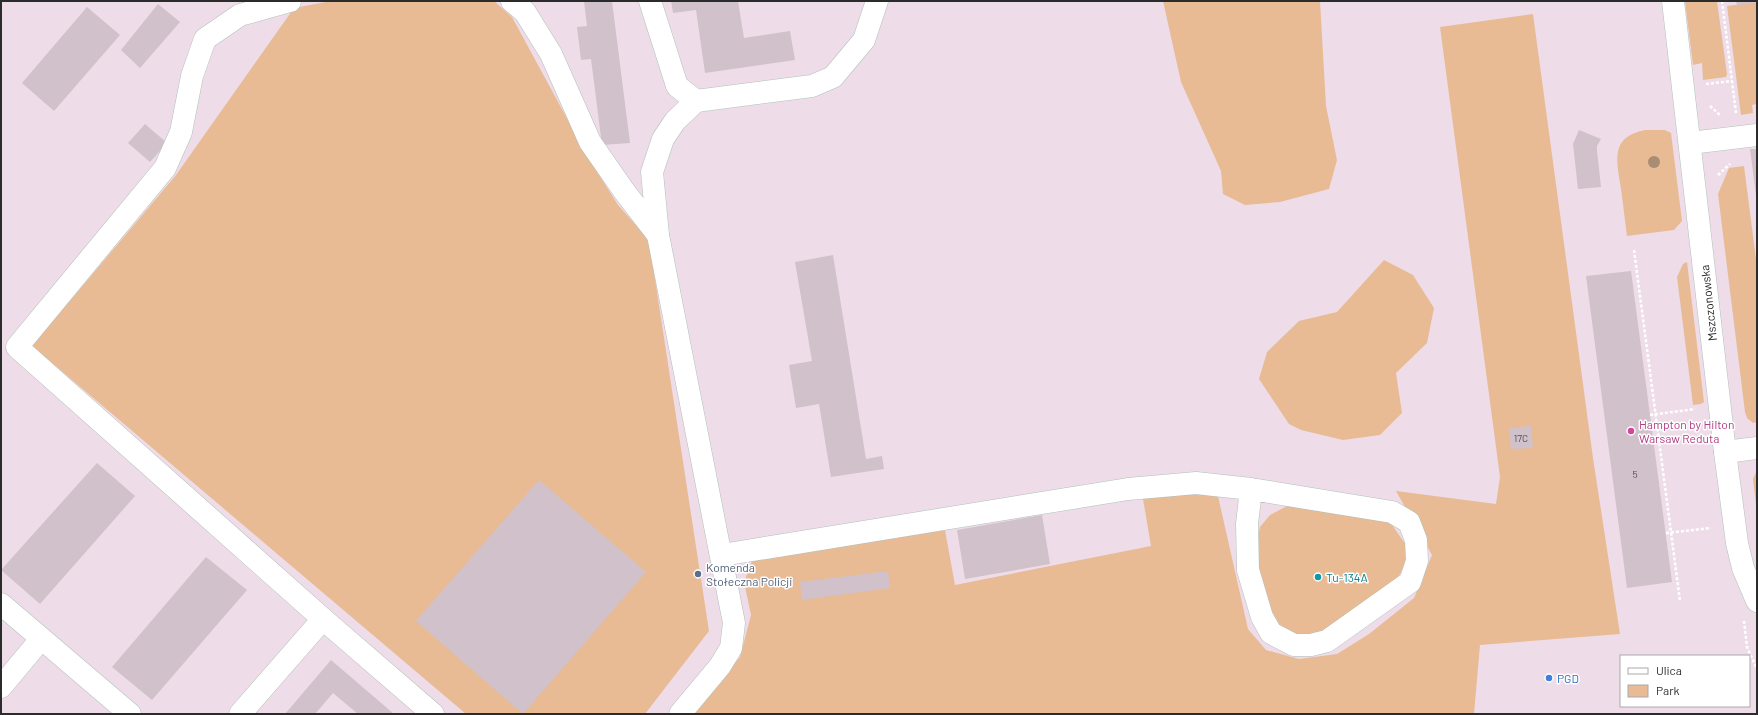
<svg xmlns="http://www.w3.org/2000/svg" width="1758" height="715" font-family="Barlow,sans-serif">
<rect width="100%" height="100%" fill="#eedde8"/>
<g fill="#e8bb95">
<path d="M331,1h163l18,16 77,142 29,46 31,35 60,391 -64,83h-179l-434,-368 144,-171 118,-167z"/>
<path d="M1163,1h157l6,105 11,54 -8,29 -49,13 -35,3 -22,-11 -2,-23 -40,-89z"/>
<path d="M1685,1h32l10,73 -1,3 -23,3 -1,-17 -9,2z"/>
<path d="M1757,2v102l-5,1 1,8 -12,2 -14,-109z"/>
<path d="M1533,14l60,444 27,176 -140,11 -6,69h-781l47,-57 11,-42 -7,-33 8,-21 193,-31 10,55 196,-39 -8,-47 6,-6 20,-2 49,5 30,133 18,21 33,9 38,-5 32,-20 45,-36 18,-43 -36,-64 100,13 4,-27 -60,-450z"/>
<path d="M1645,130h20l6,3 11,88 -8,9 -47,6c-2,-16 -4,-32 -6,-47 -4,-28 -12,-52 24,-59z"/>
<path d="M1744,166l13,101v155l-4,1 -6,-5 -2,-6 -27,-218 11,-26z"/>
<path d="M1384,260l29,15 21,33 -7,35 -31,30 6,40 -22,22 -37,5 -42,-10 -12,-6 -30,-45 8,-27 32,-31 38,-9z"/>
<path d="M1687,262l17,140 -3,2 -8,1 -16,-128 6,-13z"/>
<path d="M1757,470v43l-4,-34z"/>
<path d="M1289,505l101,17 16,23v17l-8,16 -68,51 -15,6 -11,1 -11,-3 -17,-9 -11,-11 -10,-64 5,-22 10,-12z"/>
</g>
<g fill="#d0c1ca">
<path d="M584,1h28l18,142 -28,2 -11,-86 -10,1 -4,-33 10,-1z"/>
<path d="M671,1h23l1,1 43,-1 6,37 46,-7 5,29 -90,13 -9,-63 -23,3z"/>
<path d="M1736,1h21v1l-20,3z"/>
<path d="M158,4l22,18 -40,46 -19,-18z"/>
<path d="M87,7l33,28 -66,76 -32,-28z"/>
<path d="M145,124l22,19 -17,19 -22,-19z"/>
<path d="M1579,130l22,9 -4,7v5l4,36 -23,2 -5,-45z"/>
<path d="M1750,149h7v46h-1z"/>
<path d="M833,255l33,204 16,-3 2,13 -53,8 -12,-73 -23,4 -7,-43 23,-4 -17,-99z"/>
<path d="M1631,271l41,311 -45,6 -41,-312z"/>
<path d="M1531,426l2,22 -22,1 -2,-21z"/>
<path d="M97,463l38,33 -95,108 -39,-34z"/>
<path d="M539,480l107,92 -123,142 -107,-93z"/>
<path d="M1042,515l8,49 -85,15 -8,-49z"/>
<path d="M206,557l41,33 -95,110 -40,-33z"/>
<path d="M888,571l2,17 -88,12 -2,-18z"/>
<path d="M331,660l63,54h-36l-25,-21 -18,21h-30z"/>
</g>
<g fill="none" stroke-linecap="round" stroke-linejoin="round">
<defs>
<g id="minor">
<path d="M290,1l-50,14 -35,24 -13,37 -11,56 -16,36 -148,179 306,272 110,95"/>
<path d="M512,1l13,11 26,42 39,88 34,49 34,44"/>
<path d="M650,1l27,85 19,15 116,-15 21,-9 31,-37 13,-39"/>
<path d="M1673,1l52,451 12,91 6,25 14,33"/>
<path d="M1690,143l67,-8"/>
<path d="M1725,452l32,-4"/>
<path d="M722,555l406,-66 68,-6 55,6 141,23 17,10 7,18 1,21 -7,21 -83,59 -16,4h-17l-23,-12 -9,-16 -14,-47 -1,-46 4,-35"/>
<path d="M1,604l129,110"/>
<path d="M1,687l40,-48"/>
<path d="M240,714l83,-95"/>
<path d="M680,714l40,-48 11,-18 3,-25 -76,-388 -6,-63 11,-33 12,-18 21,-20"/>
</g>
</defs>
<use href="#minor" stroke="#b1c0b9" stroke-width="23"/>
<g stroke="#fff" stroke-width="2.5" stroke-dasharray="3 2" stroke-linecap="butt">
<path d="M1722,1l14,112"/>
<path d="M1706,84l26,-3"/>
<path d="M1710,106l10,9"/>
<path d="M1718,175l12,-11"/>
<path d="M1634,250l46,351"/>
<path d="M1650,415l45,-6"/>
<path d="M1666,533l45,-5"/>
<path d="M1744,621l3,26 10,22"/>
</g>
<use href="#minor" stroke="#fff" stroke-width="22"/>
</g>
<circle fill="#a88c74" cx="1654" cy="162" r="6"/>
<circle fill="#d1479c" stroke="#fff" stroke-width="1.5" cx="1631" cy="431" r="4"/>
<circle fill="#5c6f8a" stroke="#fff" stroke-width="1.5" cx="698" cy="574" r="4"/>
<circle fill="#0f9aa8" stroke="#fff" stroke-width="1.5" cx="1318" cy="577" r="4"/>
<circle fill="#3f7fe0" stroke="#fff" stroke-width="1.5" cx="1549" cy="678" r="4"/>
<g text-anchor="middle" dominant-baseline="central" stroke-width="3" stroke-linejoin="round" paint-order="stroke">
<g font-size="10" fill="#545053">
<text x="1521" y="438">17C</text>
<text x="1635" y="474">5</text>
</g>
<g font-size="12" fill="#2b2b2b" stroke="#fff">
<text transform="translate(1708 303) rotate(-96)">Mszczonowska</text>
</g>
<g font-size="12" fill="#b23c85" stroke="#fff" text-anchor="start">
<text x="1639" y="424">Hampton by Hilton<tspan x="1639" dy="14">Warsaw Reduta</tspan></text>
</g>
<g font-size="12" fill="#4e5e75" stroke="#fff" text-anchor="start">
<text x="706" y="567">Komenda<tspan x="706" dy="14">Stołeczna Policji</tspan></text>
</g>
<g font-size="12" fill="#0d838f" stroke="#fff" text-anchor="start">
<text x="1326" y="577">Tu-134A</text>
</g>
<g font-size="12" fill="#366cbe" stroke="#fff" text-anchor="start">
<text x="1557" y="678">PGD</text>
</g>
</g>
<rect width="1758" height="715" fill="none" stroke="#2b2b2b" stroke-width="4"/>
<rect x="1620" y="655" width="130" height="52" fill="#ffffff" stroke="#aaaaaa"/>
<rect x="1628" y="668" width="20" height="6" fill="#ffffff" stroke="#aaaaaa"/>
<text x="1656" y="675" font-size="12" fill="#2b2b2b">Ulica</text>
<rect x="1628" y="685" width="20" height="12" fill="#e8bb95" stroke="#aaaaaa"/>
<text x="1656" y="695" font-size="12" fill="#2b2b2b">Park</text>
</svg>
